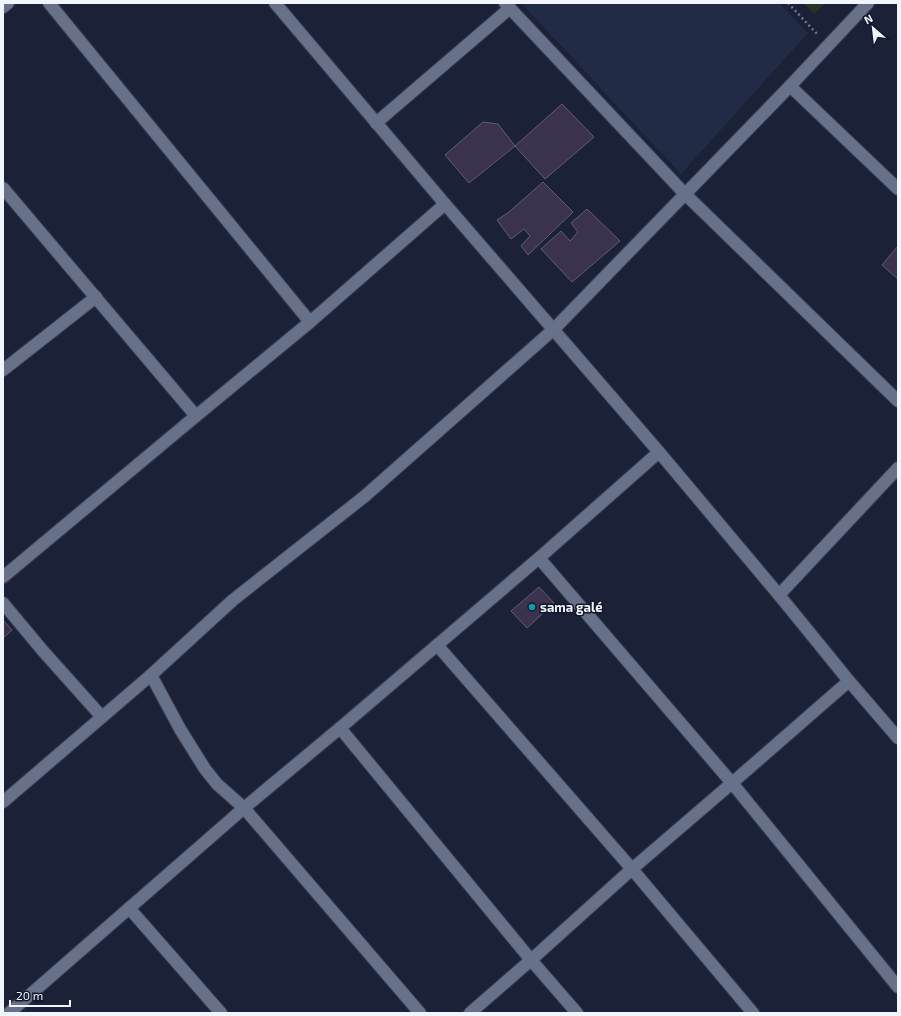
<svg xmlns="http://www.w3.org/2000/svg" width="901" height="1016" font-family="'Exo 2',sans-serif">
<rect width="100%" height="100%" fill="#1b2237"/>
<path fill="#222b46" d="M521,3h258l29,30 -127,141z"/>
<path fill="#273325" d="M803,3h23l-12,11z"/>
<g fill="#3b324d" stroke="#635b74">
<path d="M562,104l32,33 -49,42 -30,-33z"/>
<path d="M483,122l15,2 17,22 -46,37 -24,-28z"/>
<path d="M543,182l30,30 -45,43 -7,-9 9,-10 -6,-7 -13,10 -14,-19 12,-8z"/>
<path d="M587,209l33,32 -48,41 -31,-33 20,-18 9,10 8,-9 -7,-9z"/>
<path d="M898,246v33l-16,-14z"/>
<path d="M539,587l15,16 -27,25 -16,-17z"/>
<path d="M3,620l9,10 -9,8z"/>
</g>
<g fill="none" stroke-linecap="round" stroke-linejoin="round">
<defs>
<g id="minor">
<path d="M49,3l261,319"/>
<path d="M275,3l170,201 214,248 120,143 70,86 49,57"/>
<path d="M505,3l180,191 213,207"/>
<path d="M3,7l5,-4"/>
<path d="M790,86l108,103"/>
<path d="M376,123l134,-115"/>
<path d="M3,188l193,228"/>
<path d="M3,370l93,-73"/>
<path d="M539,558l193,225 166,204"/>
<path d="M3,577l193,-161 114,-94 135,-118"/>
<path d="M779,595l119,-127"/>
<path d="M3,603l40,48 59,66"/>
<path d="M437,645l195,224 121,144"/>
<path d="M151,675l29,54 25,40 12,15 27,24 176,205"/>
<path d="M340,728l191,232 46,53"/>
<path d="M3,802l148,-127 82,-75 132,-104 189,-167 236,-243 78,-83"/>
<path d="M129,908l92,105"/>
<path d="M9,1013l235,-205 96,-80 199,-170 120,-106"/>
<path d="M470,1013l61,-53 101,-91 100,-86 117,-102"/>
</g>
</defs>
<use href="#minor" stroke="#3a3e4f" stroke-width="14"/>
<path stroke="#737989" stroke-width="2.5" stroke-dasharray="2 3" stroke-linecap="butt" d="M788,3l30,32"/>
<use href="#minor" stroke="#67718a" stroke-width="12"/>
</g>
<circle fill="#0f9aa8" stroke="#12182d" stroke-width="1.5" cx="532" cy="607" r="4"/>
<g text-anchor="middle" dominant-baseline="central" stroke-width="3" stroke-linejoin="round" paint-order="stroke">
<g font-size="13" font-weight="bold" fill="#f1f5fd" stroke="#12182d" text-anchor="start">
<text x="540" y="607">sama galé</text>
</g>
</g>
<rect width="901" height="1016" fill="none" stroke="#f1f5fd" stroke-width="8"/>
<g transform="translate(873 28) rotate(332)" stroke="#12182d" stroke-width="3" paint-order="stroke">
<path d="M0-3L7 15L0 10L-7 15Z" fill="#f1f5fd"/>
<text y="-6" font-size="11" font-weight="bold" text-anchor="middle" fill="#f1f5fd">N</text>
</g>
<path d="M10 1000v6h60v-6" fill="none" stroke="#f1f5fd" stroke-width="2"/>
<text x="16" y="1000" font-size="12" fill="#f1f5fd" stroke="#12182d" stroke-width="3" paint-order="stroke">20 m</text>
</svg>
